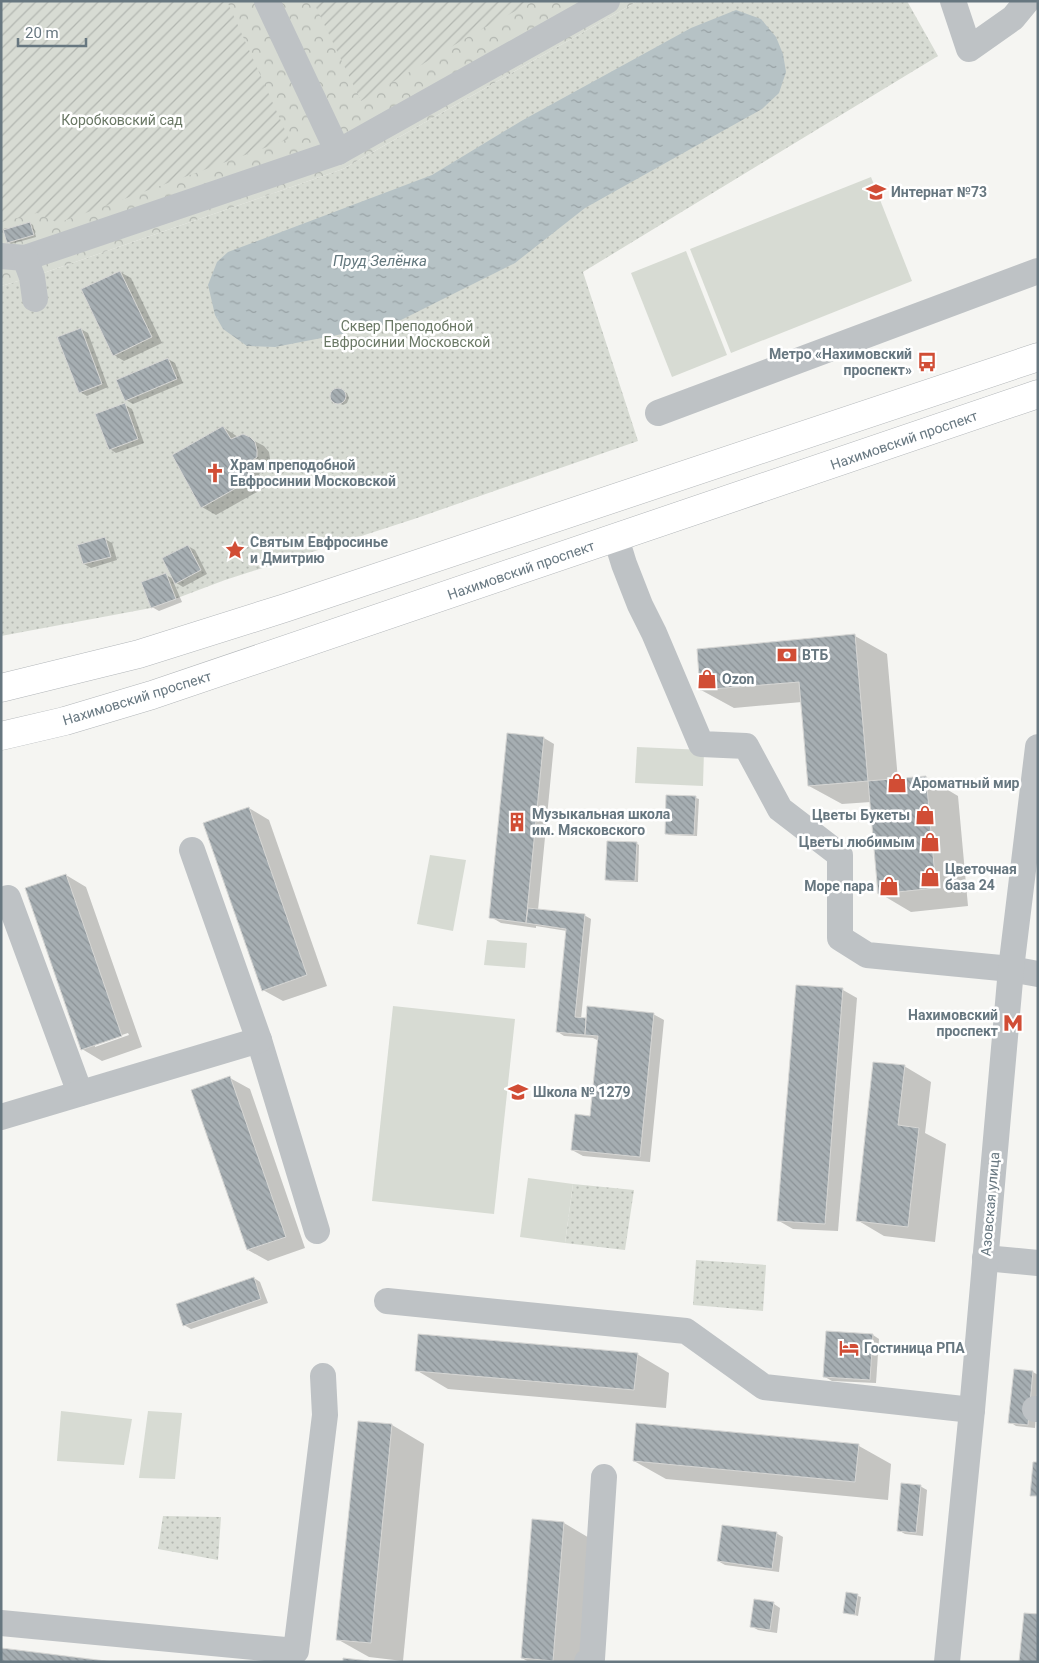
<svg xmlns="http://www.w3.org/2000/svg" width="1039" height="1663" font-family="Roboto,sans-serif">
<defs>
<pattern id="grass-dots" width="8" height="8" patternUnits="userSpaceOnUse" patternTransform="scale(1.25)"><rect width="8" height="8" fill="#d7dbd3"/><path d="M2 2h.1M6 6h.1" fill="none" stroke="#b2b6b0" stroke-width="1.8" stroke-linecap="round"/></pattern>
<pattern id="forest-crowns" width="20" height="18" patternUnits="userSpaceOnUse" patternTransform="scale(1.25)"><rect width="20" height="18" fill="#d7dbd3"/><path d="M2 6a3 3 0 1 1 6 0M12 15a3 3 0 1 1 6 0" fill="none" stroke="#b2b6b0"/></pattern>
<pattern id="garden-furrows" width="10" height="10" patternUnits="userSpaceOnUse" patternTransform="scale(1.25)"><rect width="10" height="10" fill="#d7dbd3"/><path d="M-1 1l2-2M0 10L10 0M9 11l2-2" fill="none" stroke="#b2b6b0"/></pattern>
<pattern id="water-ripples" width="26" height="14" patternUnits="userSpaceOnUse" patternTransform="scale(1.25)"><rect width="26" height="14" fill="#b6c2c5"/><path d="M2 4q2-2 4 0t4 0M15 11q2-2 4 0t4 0" fill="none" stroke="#98a2a5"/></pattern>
<pattern id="building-back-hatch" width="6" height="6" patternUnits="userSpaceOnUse" patternTransform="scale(1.25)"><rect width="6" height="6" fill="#a6aeb2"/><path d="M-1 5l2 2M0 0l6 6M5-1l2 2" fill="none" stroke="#8b9296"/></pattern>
</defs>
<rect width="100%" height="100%" fill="#f5f5f2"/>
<g fill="url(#grass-dots)">
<path d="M638,1h269l31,55 -355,216 55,169 -224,78 -189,61 -74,28 -150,28v-350l31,-9 311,-108z"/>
<path d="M573,1184l61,6 -9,60 -60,-7z"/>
<path d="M696,1260l70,5 -3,46 -70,-6z"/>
<path d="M163,1516l58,1 -3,43 -60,-11z"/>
</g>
<path fill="url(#forest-crowns)" d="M1,1h637l-295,168 -311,108 -31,9z"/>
<g fill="url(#garden-furrows)">
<path d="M1,1h226l62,138 -231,84 -21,-10 -36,9z"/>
<path d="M313,1h221l-63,34 -110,66z"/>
</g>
<g fill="#d7dbd3">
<path d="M871,177l41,104 -181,72 -41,-104z"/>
<path d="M686,251l41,104 -55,22 -41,-104z"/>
<path d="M637,747l67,3 -1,36 -68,-3z"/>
<path d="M430,855l36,5 -13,71 -36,-7z"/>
<path d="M487,940l40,3 -2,25 -41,-3z"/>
<path d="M393,1006l122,13 -21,195 -122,-13z"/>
<path d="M528,1178l45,6 -8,59 -45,-6z"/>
<path d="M61,1411l71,8 -8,46 -67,-4z"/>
<path d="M148,1411l34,2 -7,66 -36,-1z"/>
</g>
<path fill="url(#water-ripples)" d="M736,10l25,9 15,18 7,17 3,18 -7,21 -17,16 -177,99 -70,55 -114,57 -38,10 -88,17 -28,-1 -24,-17 -8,-14 -7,-30 9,-23 11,-10 204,-77 91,-55 168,-92z"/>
<g fill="#0003" fill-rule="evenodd">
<path d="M30,223l3,2 3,12 -25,7 -3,-2z"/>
<path d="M120,272l11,6 31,65 -38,18 -10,-6z"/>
<path d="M81,329l7,4 20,54 -21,9 -7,-4z"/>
<path d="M168,359l7,4 8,20 -50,21 -7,-4z"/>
<path d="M338,389l9,4 2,5 -2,5 -4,2 -10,-4 -2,-5 2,-5z"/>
<path d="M125,405l7,4 12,34 -28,10 -6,-4z"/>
<path d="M223,427l15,10 11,1 15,8 5,6 2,13 -12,9 7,13 -50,28 -14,-8z"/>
<path d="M105,539l7,4 5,17 -26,8 -7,-4z"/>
<path d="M188,546l7,4 12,24 -24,13 -10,-6 9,21 -23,9 -7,-4 14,-32 9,5z"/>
<path d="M855,636l32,18 11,126 28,-3 32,19 10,110 -57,6 -32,-19 -8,-91 -29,2 -33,-18 -7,-84 -68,6 -33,-18z"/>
<path d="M544,738l10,6 -16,166 46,5 7,4 -10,100 6,1 66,-6 11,6 -14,142 -67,-6 -11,-6 19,-33 8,-76 -6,-3 -29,-2 -6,-4 9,-101 -31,-5v2l-35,-5 -10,-6z"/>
<path d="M696,798l3,1 -2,37 -28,-1 -3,-2z"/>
<path d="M249,808l20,12 58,166 -44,15 -20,-11z"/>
<path d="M636,843l3,2 -1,37 -28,-1 -3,-2z"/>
<path d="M66,875l20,12 56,160 -40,14 -20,-12zM128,1033l1,2 -34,12v-3z"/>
<path d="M843,990l14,8 -19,233 -45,-2 -14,-8z"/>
<path d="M904,1066l27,16 -6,51 21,11 -11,98 -51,-6 -27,-16z"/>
<path d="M230,1078l20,11 55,159 -37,13 -20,-11z"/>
<path d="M254,1278l6,4 8,21 -77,26 -7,-4z"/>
<path d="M873,1335l6,4 -3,44 -44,-2 -7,-4z"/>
<path d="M637,1354l32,19 -3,35 -218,-19 -32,-19z"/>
<path d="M1033,1372l5,3 -3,53 -19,-2 -6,-4z"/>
<path d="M359,1422l33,3 32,19 -21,217 -34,-4 -32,-18z"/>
<path d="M859,1446l32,18 -3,36 -222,-21 -32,-18z"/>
<path d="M920,1486l7,4 -4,46 -18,-2 -7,-4z"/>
<path d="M564,1523l27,16 -10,123h-52l-7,-4z"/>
<path d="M776,1533l7,4 -4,35 -54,-7 -7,-4z"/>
<path d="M858,1596l3,1 -3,19 -14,-4z"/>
<path d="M774,1604l6,4 -3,25 -19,-3 -7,-4z"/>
</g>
<g fill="url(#building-back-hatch)" stroke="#d6d6d4">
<path d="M30,222l4,13 -27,8 -4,-13z"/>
<path d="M120,271l32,66 -39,19 -32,-67z"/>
<path d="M81,328l21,56 -23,9 -22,-56z"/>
<path d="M168,358l9,21 -52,22 -9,-21z"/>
<circle cx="338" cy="396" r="8"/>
<path d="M125,403l13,36 -29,11 -14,-36z"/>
<path d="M223,426l8,13 12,-5 7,3 5,5 2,8v7l-12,9 7,13 -51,29 -29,-53z"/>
<path d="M105,537l6,20 -28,7 -6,-19z"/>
<path d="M188,545l13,25 -26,14 -13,-26z"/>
<path d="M166,573l10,26 -25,9 -10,-26z"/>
<path d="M855,634l13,147 -60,5 -9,-104 -99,8 -3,-41z"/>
<path d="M507,733l37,4 -18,186 -37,-5z"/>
<path d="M926,776l10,112 -58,6 -10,-113z"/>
<path d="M666,795l30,1 -2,39 -29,-1z"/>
<path d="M249,807l58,168 -45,16 -59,-168z"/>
<path d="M607,841l30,1 -2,39 -30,-1z"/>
<path d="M66,874l56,162 -41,14 -56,-162z"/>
<path d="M528,908l57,6 -10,103 11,1 -1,17 -29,-3 10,-103 -40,-6z"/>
<path d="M796,985l47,3 -18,236 -48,-3z"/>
<path d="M587,1006l67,7 -14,144 -69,-7 4,-36 15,2 8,-80 -13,-1z"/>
<path d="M873,1062l32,3 -7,60 21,3 -11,99 -52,-6z"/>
<path d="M230,1076l56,161 -39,13 -56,-160z"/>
<path d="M254,1277l7,22 -78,27 -7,-22z"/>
<path d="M826,1331l47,3 -3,46 -47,-3z"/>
<path d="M418,1334l220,19 -4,37 -219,-19z"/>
<path d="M1014,1369l19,2 -5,54 -20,-2z"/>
<path d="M358,1421l34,3 -21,219 -35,-3z"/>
<path d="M636,1423l223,21 -4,38 -222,-21z"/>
<path d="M1033,1462h5v34h-8z"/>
<path d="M901,1483l20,2 -5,48 -19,-2z"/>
<path d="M532,1519l32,3 -11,139 -32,-3z"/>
<path d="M722,1525l55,7 -5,37 -55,-8z"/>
<path d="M846,1592l12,2 -3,21 -12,-2z"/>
<path d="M754,1599l20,3 -4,28 -20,-3z"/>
<path d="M1024,1613l14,1v48h-19z"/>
<path d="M1,1648l113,14h-113z"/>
<path d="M343,1658l26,3v1h-26z"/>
</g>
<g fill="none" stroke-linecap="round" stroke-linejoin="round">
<defs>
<g id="major">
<path d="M1,688l138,-34 146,-46 753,-251"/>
<path d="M1,736l64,-15 87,-26 886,-301"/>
</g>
</defs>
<use href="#major" stroke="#b2b6b9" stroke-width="29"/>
<g stroke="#bec2c5" stroke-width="26">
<path d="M953,1l16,48 44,-31 14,-17"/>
<path d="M338,152l269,-151"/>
<path d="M1,256l24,2 313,-106 -71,-151"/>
<path d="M25,258l7,19 3,22"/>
<path d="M658,413l380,-142"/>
<path d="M616,538l8,26 16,41 14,28 47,111 45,2 34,63 60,46v83l27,17 144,14 27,5"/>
<path d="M8,898l72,195"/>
<path d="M259,1040l58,191"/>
<path d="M1,1117l258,-77 -67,-190"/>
<path d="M985,1258l53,5"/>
<path d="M387,1301l299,30 78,56 208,23"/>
<path d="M1035,1409h3"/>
<path d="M1,1623l295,28 29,-236 -2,-39"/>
<path d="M587,1662l5,-3 12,-182"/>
<path d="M947,1662l25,-252 39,-441 27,-222"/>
</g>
<use href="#major" stroke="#fff" stroke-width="28"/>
</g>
<defs>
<symbol id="school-bare" viewBox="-9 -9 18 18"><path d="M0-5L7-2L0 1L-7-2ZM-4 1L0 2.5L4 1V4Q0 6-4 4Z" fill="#d14d35" stroke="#fff" stroke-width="2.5" paint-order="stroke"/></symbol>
<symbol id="bus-bare" viewBox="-9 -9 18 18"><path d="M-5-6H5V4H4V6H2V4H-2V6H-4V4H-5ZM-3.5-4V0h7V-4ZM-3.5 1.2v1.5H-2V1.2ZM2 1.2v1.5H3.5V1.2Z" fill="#d14d35" stroke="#fff" stroke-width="2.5" paint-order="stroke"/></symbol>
<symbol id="church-bare" viewBox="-9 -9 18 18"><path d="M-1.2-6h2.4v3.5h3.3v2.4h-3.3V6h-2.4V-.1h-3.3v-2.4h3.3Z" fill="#d14d35" stroke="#fff" stroke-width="2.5" paint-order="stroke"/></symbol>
<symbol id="sight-bare" viewBox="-9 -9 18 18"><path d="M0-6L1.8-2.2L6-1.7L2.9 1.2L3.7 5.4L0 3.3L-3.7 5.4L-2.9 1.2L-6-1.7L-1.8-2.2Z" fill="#d14d35" stroke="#fff" stroke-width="2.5" paint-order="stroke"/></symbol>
<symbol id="bank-bare" viewBox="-9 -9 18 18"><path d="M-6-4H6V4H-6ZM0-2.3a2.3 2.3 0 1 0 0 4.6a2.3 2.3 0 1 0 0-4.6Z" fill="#d14d35" stroke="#fff" stroke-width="2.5" paint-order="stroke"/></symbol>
<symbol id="shop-bare" viewBox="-9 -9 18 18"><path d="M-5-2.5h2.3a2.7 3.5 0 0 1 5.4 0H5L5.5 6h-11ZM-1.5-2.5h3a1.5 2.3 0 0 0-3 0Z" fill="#d14d35" stroke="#fff" stroke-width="2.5" paint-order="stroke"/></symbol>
<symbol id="building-bare" viewBox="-9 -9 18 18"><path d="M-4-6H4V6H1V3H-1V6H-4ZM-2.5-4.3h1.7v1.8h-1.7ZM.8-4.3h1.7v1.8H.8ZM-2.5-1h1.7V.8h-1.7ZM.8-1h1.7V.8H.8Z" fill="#d14d35" stroke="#fff" stroke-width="2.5" paint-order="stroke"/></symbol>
<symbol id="metro-bare" viewBox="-9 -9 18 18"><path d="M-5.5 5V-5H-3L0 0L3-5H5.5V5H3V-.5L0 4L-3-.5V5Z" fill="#d14d35" stroke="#fff" stroke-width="2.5" paint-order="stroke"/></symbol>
<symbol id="hotel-bare" viewBox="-9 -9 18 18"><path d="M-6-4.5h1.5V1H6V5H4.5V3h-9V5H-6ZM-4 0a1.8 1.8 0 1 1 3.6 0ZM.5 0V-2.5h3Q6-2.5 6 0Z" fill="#d14d35" stroke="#fff" stroke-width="2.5" paint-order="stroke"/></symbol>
</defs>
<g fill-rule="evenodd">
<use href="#school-bare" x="862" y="178" width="28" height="28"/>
<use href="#bus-bare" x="913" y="348" width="28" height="28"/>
<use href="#church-bare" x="201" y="459" width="28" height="28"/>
<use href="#sight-bare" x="221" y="536" width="28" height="28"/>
<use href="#bank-bare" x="773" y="641" width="28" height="28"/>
<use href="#shop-bare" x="693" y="665" width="28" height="28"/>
<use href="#shop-bare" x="883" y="769" width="28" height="28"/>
<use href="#shop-bare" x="911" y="801" width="28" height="28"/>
<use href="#building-bare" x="503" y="808" width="28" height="28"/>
<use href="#shop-bare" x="916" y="828" width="28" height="28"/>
<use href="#shop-bare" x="916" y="863" width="28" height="28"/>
<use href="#shop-bare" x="875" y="872" width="28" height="28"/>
<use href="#metro-bare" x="999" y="1009" width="28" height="28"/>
<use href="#school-bare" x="504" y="1078" width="28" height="28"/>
<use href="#hotel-bare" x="835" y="1334" width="28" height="28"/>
</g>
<g text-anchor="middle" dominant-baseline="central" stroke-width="5" stroke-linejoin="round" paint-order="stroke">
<g font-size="14" fill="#6a7865" stroke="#fff">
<text x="122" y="120">Коробковский сад</text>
<text x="407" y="326">Сквер Преподобной<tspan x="407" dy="16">Евфросинии Московской</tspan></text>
</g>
<g font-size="14" font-weight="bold" fill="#677780" stroke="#fff" text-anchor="start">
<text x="891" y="192">Интернат №73</text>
<text x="912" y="354" text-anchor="end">Метро «Нахимовский<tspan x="912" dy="16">проспект»</tspan></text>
<text x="230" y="465">Храм преподобной<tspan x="230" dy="16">Евфросинии Московской</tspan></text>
<text x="250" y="542">Святым Евфросинье<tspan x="250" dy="16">и Дмитрию</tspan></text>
<text x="802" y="655">ВТБ</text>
<text x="722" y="679">Ozon</text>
<text x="912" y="783">Ароматный мир</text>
<text x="532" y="814">Музыкальная школа<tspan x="532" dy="16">им. Мясковского</tspan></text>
<text x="910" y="815" text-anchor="end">Цветы Букеты</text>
<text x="915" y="842" text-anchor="end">Цветы любимым</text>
<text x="945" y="869">Цветочная<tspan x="945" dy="16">база 24</tspan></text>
<text x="874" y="886" text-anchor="end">Море пара</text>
<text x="998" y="1015" text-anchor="end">Нахимовский<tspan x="998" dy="16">проспект</tspan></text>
<text x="533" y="1092">Школа № 1279</text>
<text x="864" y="1348">Гостиница РПА</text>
</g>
<g font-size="14" fill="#677780" stroke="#fff">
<text transform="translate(904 440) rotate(-19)">Нахимовский проспект</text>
<text transform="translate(521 570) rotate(-19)">Нахимовский проспект</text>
<text transform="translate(137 698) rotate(-17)">Нахимовский проспект</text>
<text transform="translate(990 1204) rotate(-85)">Азовская улица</text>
</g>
<g font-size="15" font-style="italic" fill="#63777d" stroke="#fff">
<text x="380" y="261">Пруд Зелёнка</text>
</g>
</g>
<rect width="1039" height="1663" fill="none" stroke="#677780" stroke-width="5"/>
<path d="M18 38v8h68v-8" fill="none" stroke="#677780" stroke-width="2.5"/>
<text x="25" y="38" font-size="15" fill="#677780" stroke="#ffffff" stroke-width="4" paint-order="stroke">20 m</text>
</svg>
